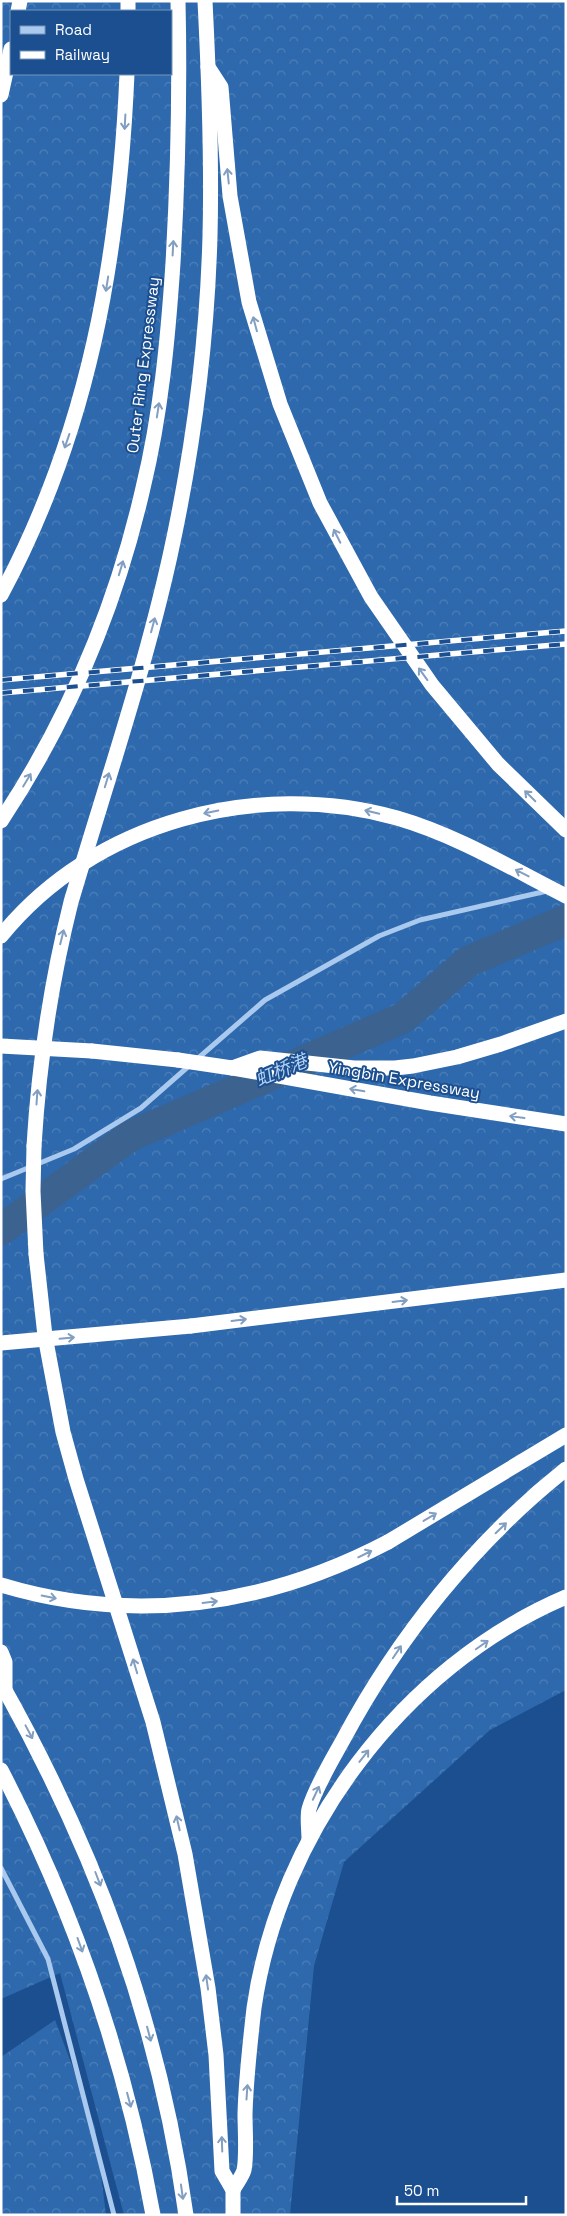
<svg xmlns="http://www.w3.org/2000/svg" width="567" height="2216" font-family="'Space Grotesk','Noto Sans SC',sans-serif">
<defs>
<pattern id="forest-crowns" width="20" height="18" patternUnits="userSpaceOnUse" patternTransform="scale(1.25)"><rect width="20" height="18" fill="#2e69ad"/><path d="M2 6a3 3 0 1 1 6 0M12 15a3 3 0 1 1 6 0" fill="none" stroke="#4d80b9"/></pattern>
</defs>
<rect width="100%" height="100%" fill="#1b4f8f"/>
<g fill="url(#forest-crowns)" fill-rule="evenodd">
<path d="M1,1h565v1689l-76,40 -146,132 -30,104 -24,249h-166l-64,-242 -59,26zM11,11h160v63h-160z"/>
<path d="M55,2020l40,107 11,88h-105v-158z"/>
</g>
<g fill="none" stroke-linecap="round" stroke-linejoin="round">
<path stroke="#3c6290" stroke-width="31" d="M1,1230l129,-94 273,-118 66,-57 97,-41"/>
<g stroke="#a9c9ee" stroke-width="5">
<path d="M196,1060l69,-60 114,-64 41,-16 127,-29"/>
<path d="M1,1179l73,-30 67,-41 49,-43"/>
<path d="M1,1868l47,91 66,256"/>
</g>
<g stroke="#fff" stroke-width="15">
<path d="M18,11l2,-10"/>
<path d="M128,11v-10"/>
<path d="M208,67l13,20 9,109 19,106 31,102 40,99 51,94 61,88 66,79 68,66"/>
<path d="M1,95l10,-46"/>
<path d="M1,595c88,-164 118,-337 126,-521"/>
<path d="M1,821c67,-101 115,-215 142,-333 18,-74 25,-150 30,-225 5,-88 7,-174 5,-262"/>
<path d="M92,1051l86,9"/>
<path d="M232,1068l28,-10 94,10h41l18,-2 44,-9 44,-13 65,-23"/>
<path d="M233,1068l197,35 136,21"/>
<path d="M34,1146c5,-84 17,-164 37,-244 34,-115 73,-229 99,-346 23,-105 37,-212 40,-320 2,-78 -1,-156 -5,-235"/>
<path d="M36,1254l9,82 18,96 13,47 77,243 32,132 23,134 8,67 6,116 11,19v25"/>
<path d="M191,1326l375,-46"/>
<path d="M388,1542l178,-107"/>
<path d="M1,1652l4,10v28"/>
<path d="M1,1683c95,169 158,339 185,532"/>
<path d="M1,1770c73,141 124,288 152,445"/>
<path d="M309,1839c0,-9 -2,-22 0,-30 6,-21 23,-49 34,-69 55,-103 131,-198 223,-271"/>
<path d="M233,2190c3,-6 9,-13 11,-20 3,-13 1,-41 1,-56 1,-36 5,-71 9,-106 25,-175 148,-341 312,-411"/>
</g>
<defs>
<g id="rail">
<path d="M1,680l565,-49"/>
<path d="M1,693l565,-49"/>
</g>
</defs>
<use href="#rail" stroke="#fff" stroke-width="5.5"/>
<use href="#rail" stroke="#1b4f8f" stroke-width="4" stroke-dasharray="11" stroke-linecap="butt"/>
<g stroke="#fff" stroke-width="15">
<path d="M1,936c93,-115 256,-157 396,-118 59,17 114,50 169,78"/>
<path d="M1,1046l91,5"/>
<path d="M178,1060l54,8"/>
<path d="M34,1146l-1,45 3,63"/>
<path d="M1,1343l190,-17"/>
<path d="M1,1585c133,40 265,21 387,-43"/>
</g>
</g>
<defs><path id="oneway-shaft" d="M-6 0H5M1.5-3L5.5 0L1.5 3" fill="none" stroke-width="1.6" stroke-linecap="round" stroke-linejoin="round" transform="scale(1.25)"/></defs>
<g stroke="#829ec1">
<use href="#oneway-shaft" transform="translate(125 122) rotate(93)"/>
<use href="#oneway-shaft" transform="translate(228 176) rotate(-96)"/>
<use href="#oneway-shaft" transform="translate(173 248) rotate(-87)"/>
<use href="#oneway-shaft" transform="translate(107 284) rotate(99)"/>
<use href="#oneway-shaft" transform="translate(255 324) rotate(-105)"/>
<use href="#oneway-shaft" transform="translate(158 410) rotate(-81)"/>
<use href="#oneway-shaft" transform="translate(67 441) rotate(109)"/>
<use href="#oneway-shaft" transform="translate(337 536) rotate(-117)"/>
<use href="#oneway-shaft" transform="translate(121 568) rotate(-73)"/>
<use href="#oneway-shaft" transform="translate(153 625) rotate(-75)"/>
<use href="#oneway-shaft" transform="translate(423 674) rotate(-126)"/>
<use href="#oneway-shaft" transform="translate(27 780) rotate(-59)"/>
<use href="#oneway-shaft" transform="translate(107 780) rotate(-73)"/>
<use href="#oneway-shaft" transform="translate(530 796) rotate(-135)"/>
<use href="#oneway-shaft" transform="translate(211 812) rotate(168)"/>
<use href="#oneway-shaft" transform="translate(372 812) rotate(-167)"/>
<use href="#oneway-shaft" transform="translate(522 873) rotate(-153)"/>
<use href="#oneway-shaft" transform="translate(62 937) rotate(-76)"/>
<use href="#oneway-shaft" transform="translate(357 1090) rotate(-170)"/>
<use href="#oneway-shaft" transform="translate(37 1097) rotate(-86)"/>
<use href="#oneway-shaft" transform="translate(517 1117) rotate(-172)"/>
<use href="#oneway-shaft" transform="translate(400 1301) rotate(-7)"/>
<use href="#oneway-shaft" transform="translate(239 1320) rotate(-7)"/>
<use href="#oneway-shaft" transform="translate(67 1338) rotate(-5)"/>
<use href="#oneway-shaft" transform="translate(430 1517) rotate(-31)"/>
<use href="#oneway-shaft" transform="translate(501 1528) rotate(-44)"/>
<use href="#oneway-shaft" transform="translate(365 1554) rotate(-26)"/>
<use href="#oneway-shaft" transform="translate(49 1597) rotate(11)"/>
<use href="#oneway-shaft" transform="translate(210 1602) rotate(-7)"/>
<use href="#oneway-shaft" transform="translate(482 1645) rotate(-35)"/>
<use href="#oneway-shaft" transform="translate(397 1652) rotate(-56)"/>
<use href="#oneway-shaft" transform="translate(135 1666) rotate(-107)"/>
<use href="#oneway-shaft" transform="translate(29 1732) rotate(62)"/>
<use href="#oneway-shaft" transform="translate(364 1756) rotate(-52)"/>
<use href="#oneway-shaft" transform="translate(316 1793) rotate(-65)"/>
<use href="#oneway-shaft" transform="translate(178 1823) rotate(-103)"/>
<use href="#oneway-shaft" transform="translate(98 1879) rotate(69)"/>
<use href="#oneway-shaft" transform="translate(80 1945) rotate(70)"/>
<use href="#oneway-shaft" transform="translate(207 1982) rotate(-98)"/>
<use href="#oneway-shaft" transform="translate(149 2034) rotate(75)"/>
<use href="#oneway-shaft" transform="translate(247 2092) rotate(-86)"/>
<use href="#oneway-shaft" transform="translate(129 2100) rotate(75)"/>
<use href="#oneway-shaft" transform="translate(222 2144) rotate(-92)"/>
<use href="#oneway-shaft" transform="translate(182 2192) rotate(82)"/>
</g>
<g text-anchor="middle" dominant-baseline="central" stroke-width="4" stroke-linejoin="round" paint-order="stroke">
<g font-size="16" fill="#fff" stroke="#1b4f8f">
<text transform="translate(143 365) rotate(-83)">Outer Ring Expressway</text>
<text transform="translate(404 1080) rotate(10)">Yingbin Expressway</text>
</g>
<g font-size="18" font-style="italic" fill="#b5d3f5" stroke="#1b4f8f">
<text transform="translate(281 1070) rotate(-23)">虹桥港</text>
</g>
</g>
<rect width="567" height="2216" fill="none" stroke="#ffffff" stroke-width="5"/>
<rect x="10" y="10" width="162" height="65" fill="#1b4f8f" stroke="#7695bc"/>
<rect x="20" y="26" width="25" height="8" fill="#a9c9ee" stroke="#7695bc"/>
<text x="55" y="35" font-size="15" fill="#ffffff">Road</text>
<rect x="20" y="51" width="25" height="8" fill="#ffffff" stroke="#7695bc"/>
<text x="55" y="60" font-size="15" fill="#ffffff">Railway</text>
<path d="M397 2196v8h129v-8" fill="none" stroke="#ffffff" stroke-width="2.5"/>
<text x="404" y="2196" font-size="15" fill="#ffffff" stroke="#1b4f8f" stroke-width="4" paint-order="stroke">50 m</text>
</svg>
